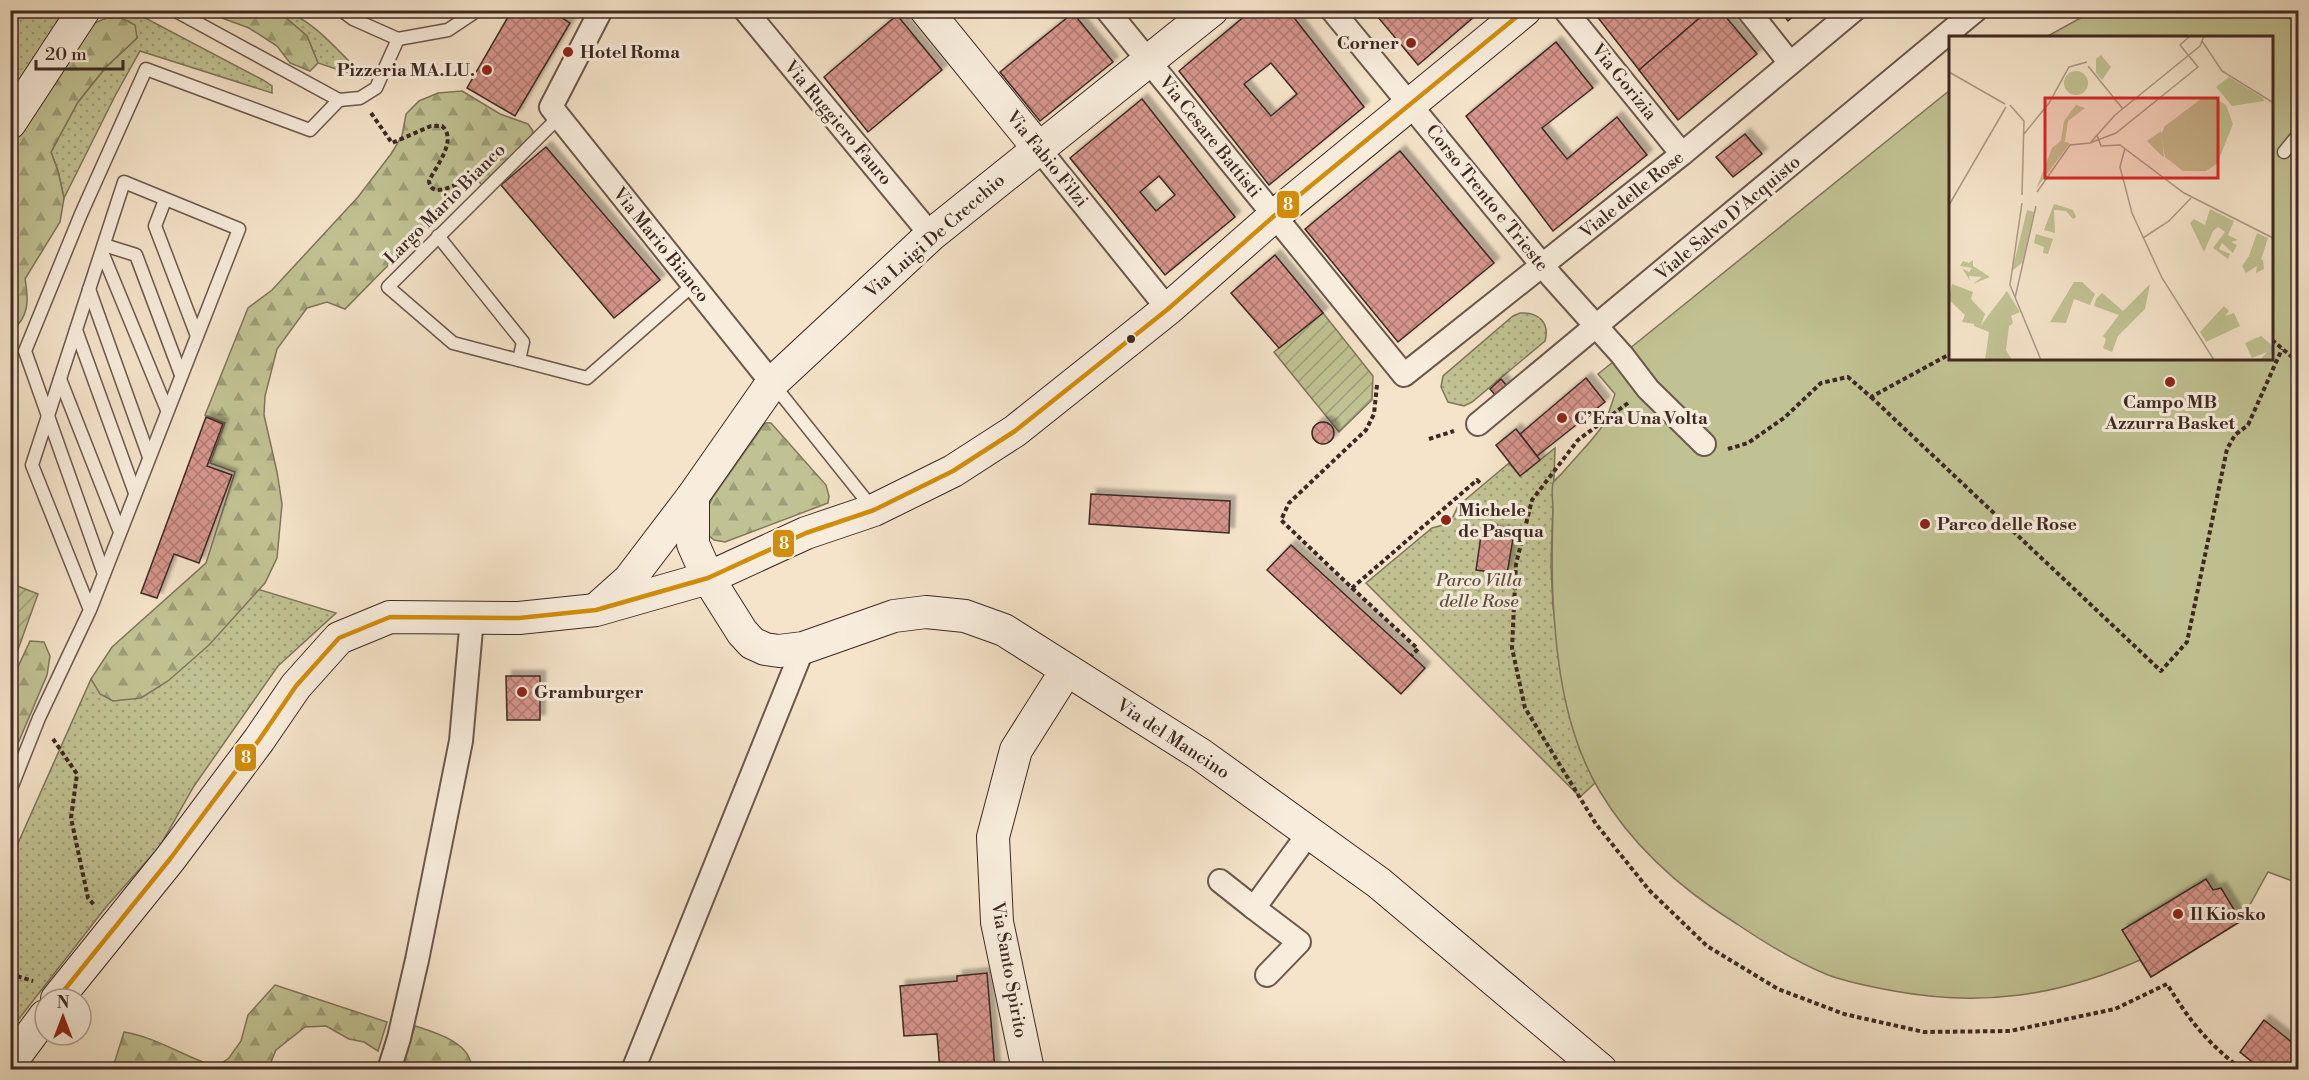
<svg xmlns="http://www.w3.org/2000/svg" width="2309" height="1080" font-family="'Libre Bodoni',serif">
<defs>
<pattern id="grass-dots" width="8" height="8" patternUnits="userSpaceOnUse" patternTransform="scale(1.5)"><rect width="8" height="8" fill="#c1c293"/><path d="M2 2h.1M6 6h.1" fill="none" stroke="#9e9e78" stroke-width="1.8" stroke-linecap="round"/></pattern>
<pattern id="forest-firs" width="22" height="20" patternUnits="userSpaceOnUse" patternTransform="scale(1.5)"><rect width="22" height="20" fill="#c1c293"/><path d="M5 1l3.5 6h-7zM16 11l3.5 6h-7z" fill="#9e9e78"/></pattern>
<pattern id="garden-furrows" width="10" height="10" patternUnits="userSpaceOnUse" patternTransform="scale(1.5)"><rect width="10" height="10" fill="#c1c293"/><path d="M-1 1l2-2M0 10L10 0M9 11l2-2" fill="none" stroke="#9e9e78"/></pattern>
<pattern id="building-cross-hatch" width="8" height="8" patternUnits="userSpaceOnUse" patternTransform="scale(1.5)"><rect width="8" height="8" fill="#d6958c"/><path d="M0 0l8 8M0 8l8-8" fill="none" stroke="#af7a72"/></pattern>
<filter id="shadow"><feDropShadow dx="5.5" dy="-5.5" stdDeviation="1.5" flood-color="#0004"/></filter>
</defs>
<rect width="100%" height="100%" fill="#f5e4ca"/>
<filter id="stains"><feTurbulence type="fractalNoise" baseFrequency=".00333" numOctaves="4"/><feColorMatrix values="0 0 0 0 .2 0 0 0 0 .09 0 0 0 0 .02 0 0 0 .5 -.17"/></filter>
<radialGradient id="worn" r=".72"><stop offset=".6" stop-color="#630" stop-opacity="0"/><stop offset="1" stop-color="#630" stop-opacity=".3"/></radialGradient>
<g fill="url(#grass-dots)" stroke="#7f765b" stroke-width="1.5">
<path d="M17,11h51l-57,93v-81z"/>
<path d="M125,11h7l131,69 9,6v7l-132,-42 -25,45 -51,102 -6,-27 -7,-19 27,-50 28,-35 31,-29 -3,-13 -13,-7z"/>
<path d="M278,11c28,-1 69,49 88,68l-48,-16 -11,-27z"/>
<path d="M1520,313c19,-1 30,10 25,28l-73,61 -8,4 -16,-4 -7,-15 2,-11 70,-60z"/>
<path d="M1555,448l-4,117 2,42 26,141 16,35 -15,14 -214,-214 66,-55 18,-5 8,-17 51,-43 11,13z"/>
<path d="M211,575l125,38 -58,53 -84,120 -34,60 -54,61 -95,122v-170l80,-180 70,-52z"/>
</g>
<g fill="url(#forest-firs)" stroke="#7f765b" stroke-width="1.5">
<path d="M210,11h68l29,25 11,27 -8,8 -20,-8 -13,-17 -28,-18 -27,-10z"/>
<path d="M107,18h14l14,7 2,13 -31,29 -28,35 -27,50 7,19 6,27 -4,24 -35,57c4,21 4,39 -14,52v-186l83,-122z"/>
<path d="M462,91l38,23 28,10 5,7 -3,9 -48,45 -7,-8 -130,132 -18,-7 -20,6 -30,41 -12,47 -1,19 13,57 5,32 -5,54 -12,25 -56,62 -41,36 -27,17 -28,3 -13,-7 -9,-15 21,-32 94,-84 29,-91 -25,-9 15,-40 -20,-8 43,-107 24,-18 86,-93 33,-43 11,-18 4,-22 13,-13 19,-8z"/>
<path d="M765,423h6l55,62 3,11 -1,7 -103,39 -11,-2 -9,-8 1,-21 7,-14z"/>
<path d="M30,641l14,1 6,14 -3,19 -36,85v-78z"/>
<path d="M275,985l112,37 -9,29 -14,-9 -15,-3 -23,-13 -21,1 -29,23 -8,19 -139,1 -15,-6 10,-32c32,5 61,25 92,35l13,-9 12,-17 7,-26z"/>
<path d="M415,1026c19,6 58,17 56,43l-70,1z"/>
</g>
<g fill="url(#garden-furrows)" stroke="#7f765b" stroke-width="1.5">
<path d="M1323,313l50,63 -1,24 -33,32 -65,-80z"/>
<path d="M10,583l28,11 -27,75h-1z"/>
</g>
<path fill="#c1c293" stroke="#7f765b" stroke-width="1.5" d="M2093,11h177l28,11v861l-30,-11 -27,49 -90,56 -11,-17c-81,36 -158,47 -246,31 -22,-4 -44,-8 -66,-16 -32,-13 -63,-32 -91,-51 -55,-34 -105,-78 -138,-134 -31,-53 -41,-115 -45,-176 -3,-35 -2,-69 -1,-104 0,-8 -2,-20 0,-27 2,-4 8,-8 11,-12 12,-14 26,-28 37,-43 7,-9 10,-23 14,-34l-17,-20 352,-284v268h322v-320l-226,-1z"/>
<g fill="url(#building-cross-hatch)" stroke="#3d2923" stroke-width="1.5" fill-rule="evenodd" filter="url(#shadow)">
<path d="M512,10h38l20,13 -55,93 -48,-28z"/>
<path d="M1252,10h36l76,97 -95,78 -90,-114zM1271,63l26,31 -26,22 -27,-32z"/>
<path d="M1372,10h110l-64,55z"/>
<path d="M1592,10h117l-70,60z"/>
<path d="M1709,10h11l37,44 -79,66 -39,-50z"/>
<path d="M1779,10h21l-12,11z"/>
<path d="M1073,13l40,49 -73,59 -40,-49z"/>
<path d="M897,15l45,55 -74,62 -44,-55z"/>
<path d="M1556,42l37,46 -51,40 25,31 50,-42 30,38 -94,76 -87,-115z"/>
<path d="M1142,99l93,118 -70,58 -95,-117zM1159,176l16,19 -19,16 -16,-19z"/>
<path d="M1745,134l17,20 -29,23 -17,-20z"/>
<path d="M546,147l114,133 -46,38 -113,-133z"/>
<path d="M1400,151l94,112 -96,79 -93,-113z"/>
<path d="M1275,255l48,58 -44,35 -48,-55z"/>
<path d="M1586,378l19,24 -68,54 -17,-22z"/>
<path d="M1501,379l6,7 -11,10 -6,-7z"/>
<path d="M206,417l17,7 -16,42 25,9 -33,88 -25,-9 -17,44 -16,-5z"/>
<circle cx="1323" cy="433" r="11"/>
<path d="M1516,429l24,31 -20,16 -24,-31z"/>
<path d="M1091,494l139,7 -1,32 -140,-9z"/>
<path d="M1482,529l32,4 -7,41 -31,-4z"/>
<path d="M1291,545l134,123 -24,26 -134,-124z"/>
<path d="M506,676h34v44h-33z"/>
<path d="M2206,879l7,11 8,-2 20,33 -90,56 -29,-47z"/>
<path d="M987,973l8,97h-55l-3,-36 -33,2 -4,-50 57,-5v-5z"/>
<path d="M2264,1020l34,27v13l-7,10h-29l-22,-18z"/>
</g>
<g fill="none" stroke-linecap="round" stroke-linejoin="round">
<defs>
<g id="lane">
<path d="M174,10l165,90 21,-2 16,-10 22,-49"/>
<path d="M341,10l12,9 45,20"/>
<path d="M398,39l50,-9 30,-20"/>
<path d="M559,117l-171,170 65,56 134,35 106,-93"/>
<path d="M2284,152l14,-17"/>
<path d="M165,200l-10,26 42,110"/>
<path d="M438,236l85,106 -4,18"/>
<path d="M104,245l32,10 45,120"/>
<path d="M102,252l65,158"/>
<path d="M89,289l60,168"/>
<path d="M76,330l59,163"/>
<path d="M60,379l60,153"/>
<path d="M773,384l100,125"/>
<path d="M104,574l-79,-223 56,-137 65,-145 164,61 29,-30"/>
<path d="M10,791l29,-73 51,-108 149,-381 -115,-47 -92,283 58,145"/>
</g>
<g id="street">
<path d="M601,10l-50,97 221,276"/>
<path d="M745,10l186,225"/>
<path d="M1107,10l297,365 278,-221 172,-144"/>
<path d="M1332,10l220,267 70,78 26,34 56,55"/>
<path d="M1565,10l117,144"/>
<path d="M1748,10l42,53"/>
<path d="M1039,149l129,160"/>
<path d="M1478,424l498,-414"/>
<path d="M1220,881l34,27"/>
<path d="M1267,975l32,-33 -45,-34 55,-75"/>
<path d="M389,1070l10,-32 18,-78 44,-219 11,-123"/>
<path d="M633,1070l170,-422"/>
</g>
<g id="secondary">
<path d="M926,10l113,139"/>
<path d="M10,123l74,-113"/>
<path d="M693,496v48l15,34 34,54 10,11 13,6 14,2 24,-3 91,-32 32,-4 39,4 39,14 196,124 179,129 222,187"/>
<path d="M601,605l28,-25 64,-84 79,-113 159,-148 281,-225"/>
<path d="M57,999l113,-140 89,-119 37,-54 43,-48 51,-21 129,1 77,-8 112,-32 98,-45 68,-23 79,-39 62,-40 153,-122 106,-93 251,-206"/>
<path d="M10,1063l35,-47"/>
<path d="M1028,1070l-31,-148 -4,-85 23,-87 50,-79"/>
</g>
</defs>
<use href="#lane" stroke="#6b584d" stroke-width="15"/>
<use href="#street" stroke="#6b584d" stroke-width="26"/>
<use href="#secondary" stroke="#3d2923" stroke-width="34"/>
<g stroke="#3d2923" stroke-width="4" stroke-dasharray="4.5 3" stroke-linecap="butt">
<path d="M371,113l21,30 39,-17h11c16,14 -6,40 -13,55 2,18 25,4 35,0"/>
<path d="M2272,340l26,22"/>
<path d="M1377,385l-3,29 -8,16 -77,73 -8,17 71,68 125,-108 5,5"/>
<path d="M1871,397l290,274 26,-29 40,-193 8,-14 13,-10 34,-76"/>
<path d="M1628,403l-50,37 -46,60 -16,64 -4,84 13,60 71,116 53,66 58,56 71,43 66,25 80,18 86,-1 105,-22 52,-25c24,39 39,57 75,86"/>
<path d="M1429,439l25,-8"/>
<path d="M1728,449l20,-6 36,-25 37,-35 27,-6 23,20 79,-43"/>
<path d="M1352,588l66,61 -7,7"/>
<path d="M53,739l24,35 -6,44 17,80 7,8"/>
<path d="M10,974l23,7"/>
</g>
<use href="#lane" stroke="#f8eddd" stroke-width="12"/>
<use href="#street" stroke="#f8eddd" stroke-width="22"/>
<use href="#secondary" stroke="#f8eddd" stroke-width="32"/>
<defs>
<path id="bus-1" d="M57,999l113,-140 89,-119 37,-54 43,-48 51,-21 129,1 77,-8 112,-32 98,-45 68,-23 79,-39 62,-40 153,-122 106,-93 251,-206"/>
</defs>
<use href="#bus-1" stroke="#f8eddd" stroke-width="9"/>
<use href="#bus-1" stroke="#d28d07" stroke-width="4.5"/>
</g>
<g fill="#8f2418" stroke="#f8eddd" stroke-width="2">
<circle cx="1411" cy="43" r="6"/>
<circle cx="568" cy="52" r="6"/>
<circle cx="487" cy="70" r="6"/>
<circle cx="2170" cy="382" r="6"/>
<circle cx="1562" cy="418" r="6"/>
<circle cx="1446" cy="520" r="6"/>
<circle cx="1925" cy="524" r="6"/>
<circle cx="522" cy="692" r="6"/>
<circle cx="2178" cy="914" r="6"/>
</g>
<circle fill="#3d2923" stroke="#f8eddd" stroke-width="2" cx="1131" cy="339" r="5"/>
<g text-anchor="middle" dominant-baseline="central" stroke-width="6" stroke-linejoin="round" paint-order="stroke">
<g font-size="18" font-weight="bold" fill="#3d2923" stroke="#f8eddd" text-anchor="start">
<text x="1399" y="43" text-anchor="end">Corner</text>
<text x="580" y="52">Hotel Roma</text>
<text x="475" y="70" text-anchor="end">Pizzeria MA.LU.</text>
<text x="2170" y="402" text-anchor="middle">Campo MB<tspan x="2170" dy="21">Azzurra Basket</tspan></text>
<text x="1574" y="418">C’Era Una Volta</text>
<text x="1458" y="510">Michele<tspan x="1458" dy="21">de Pasqua</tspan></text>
<text x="1937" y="524">Parco delle Rose</text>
<text x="534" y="692">Gramburger</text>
<text x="2190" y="914">Il Kiosko</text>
</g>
<g font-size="18" fill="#3d2923" stroke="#f8eddd">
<text transform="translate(1624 82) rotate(51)">Via Gorizia</text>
<text transform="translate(838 123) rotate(50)">Via Ruggiero Fauro</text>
<text transform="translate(1210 137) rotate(51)">Via Cesare Battisti</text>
<text transform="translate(1047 159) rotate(51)">Via Fabio Filzi</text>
<text transform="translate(1632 195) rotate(-39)">Viale delle Rose</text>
<text transform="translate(1487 198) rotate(51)">Corso Trento e Trieste</text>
<text transform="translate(445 204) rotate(-45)">Largo Mario Bianco</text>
<text transform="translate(1728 218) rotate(-40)">Viale Salvo D'Acquisto</text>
<text transform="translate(935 236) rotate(-41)">Via Luigi De Crecchio</text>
<text transform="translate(661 245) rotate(51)">Via Mario Bianco</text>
<text transform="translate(1173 739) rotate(33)">Via del Mancino</text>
<text transform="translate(1009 970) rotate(80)">Via Santo Spirito</text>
</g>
<g font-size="18" font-style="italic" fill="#5e4f3f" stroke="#f8eddd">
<text x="1479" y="580">Parco Villa<tspan x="1479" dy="21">delle Rose</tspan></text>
</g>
</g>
<g transform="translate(1949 36)">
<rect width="324" height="324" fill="#f5e4ca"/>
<path d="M152,19l10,12 -9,13 -6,-7v-14zM115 47a12 12 0 1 1 24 0a12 12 0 1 1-24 0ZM280,41l34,21 1,3 -32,5 -16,-19zM212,95l3,25 -1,1 -16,-16zM112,105l9,2 -34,46 16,-41zM78,174l7,2 -11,50 -11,9zM308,197l11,5 -7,22 -12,-4zM87,198l17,5 -5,15 -5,-1 1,-6 -10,-4zM125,246h8l13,12 -5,11 -16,-6 -8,24 -16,-1zM201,248l-5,25 -27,27 -6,16 -9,-4 3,-9 -3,-3 16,-21 -25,-9 2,-7 6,-6 21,18zM58,255l13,21 -9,4 2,7 -4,3 -3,24 6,10h-27l4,-28 -15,-6v-5l7,4zM312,300l12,10 -3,14h-10l7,-8 -15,6 -7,-15z" fill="#c1c293"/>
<path d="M127,69l9,3 -17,13 -3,20 -12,9 8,-10 3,-19zM105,168l19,6 3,7 -3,2 -7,-8 -12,-1 1,23 -11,-3zM300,220l14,4 1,9 -8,4 1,-7 -11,7 -4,-7zM24,224v6l17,11 -17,7 9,-7 -13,-1 1,5 -8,-13 7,4 3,-4 -12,-2 3,-5 6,2zM3,248l21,8 -2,7 14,15 -4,11 -19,-3 3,-7 -16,-15z" fill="#c1c293"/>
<path d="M261,173l24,12 -6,14 10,5 -7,2 6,3 -4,8 -11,-10 -3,6 11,5 -2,5 -15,-11 12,-16 -7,-5 -5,4 -9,21 -14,-29 4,-4 11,6z" fill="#c1c293"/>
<path d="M253,62h12l12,7 7,19 -16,40 -11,7h-23l-18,-14 -4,-23 4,-8zM275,270l5,5 -4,5 9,-3 6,13 -34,16 -6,-10z" fill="#c1c293"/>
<path fill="none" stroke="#ab9987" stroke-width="1.5" d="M253,5l20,30 50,31M139,30l35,43M0,36l56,32M61,69l14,16 -2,74M75,98l25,-31 20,-36 18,-5M148,99l4,11 19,-1 64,48 89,45M142,106l24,-27 85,-69 4,-10M176,112l-5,19 12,46 30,65 52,82M88,156l33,-47 20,-2 26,-10 82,-66 -18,-22 10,-9M73,167l-12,82 31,75M0,169l57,-98M194,202l26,-17 22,-23M66,262l21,-92"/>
<path fill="#d62828" fill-opacity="0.15" stroke="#d62828" stroke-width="3" d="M96,62h173v80h-173z"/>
<rect width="324" height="324" fill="none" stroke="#3d2923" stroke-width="3"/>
</g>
<g stroke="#f8eddd" stroke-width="2">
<rect x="1276" y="190" width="24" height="29" rx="6" fill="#d28d07"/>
<rect x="772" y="529" width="23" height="29" rx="6" fill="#d28d07"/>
<rect x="234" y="743" width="23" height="29" rx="6" fill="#d28d07"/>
</g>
<g font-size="16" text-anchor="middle" font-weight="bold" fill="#fff">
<text x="1288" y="210">8</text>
<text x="784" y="549">8</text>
<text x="246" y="763">8</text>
</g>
<rect width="2309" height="1080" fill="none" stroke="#f5e4ca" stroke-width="36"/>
<rect x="12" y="12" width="2285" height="1056" fill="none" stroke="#3d2923" stroke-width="3"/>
<rect x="18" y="18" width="2273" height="1044" fill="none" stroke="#3d2923" stroke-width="1.5"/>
<g transform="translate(63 1017)"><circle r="28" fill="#f8eddd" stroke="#ad9f93" stroke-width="1.5"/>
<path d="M0-4.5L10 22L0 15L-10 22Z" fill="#8f2418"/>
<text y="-9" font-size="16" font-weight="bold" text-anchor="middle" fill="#3d2923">N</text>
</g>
<path d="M36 60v9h87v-9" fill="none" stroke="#3d2923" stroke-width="3"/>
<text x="45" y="60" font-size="18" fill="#3d2923" stroke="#f8eddd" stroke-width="4.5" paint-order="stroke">20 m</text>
<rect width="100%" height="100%" filter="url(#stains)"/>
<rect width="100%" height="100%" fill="url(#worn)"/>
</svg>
